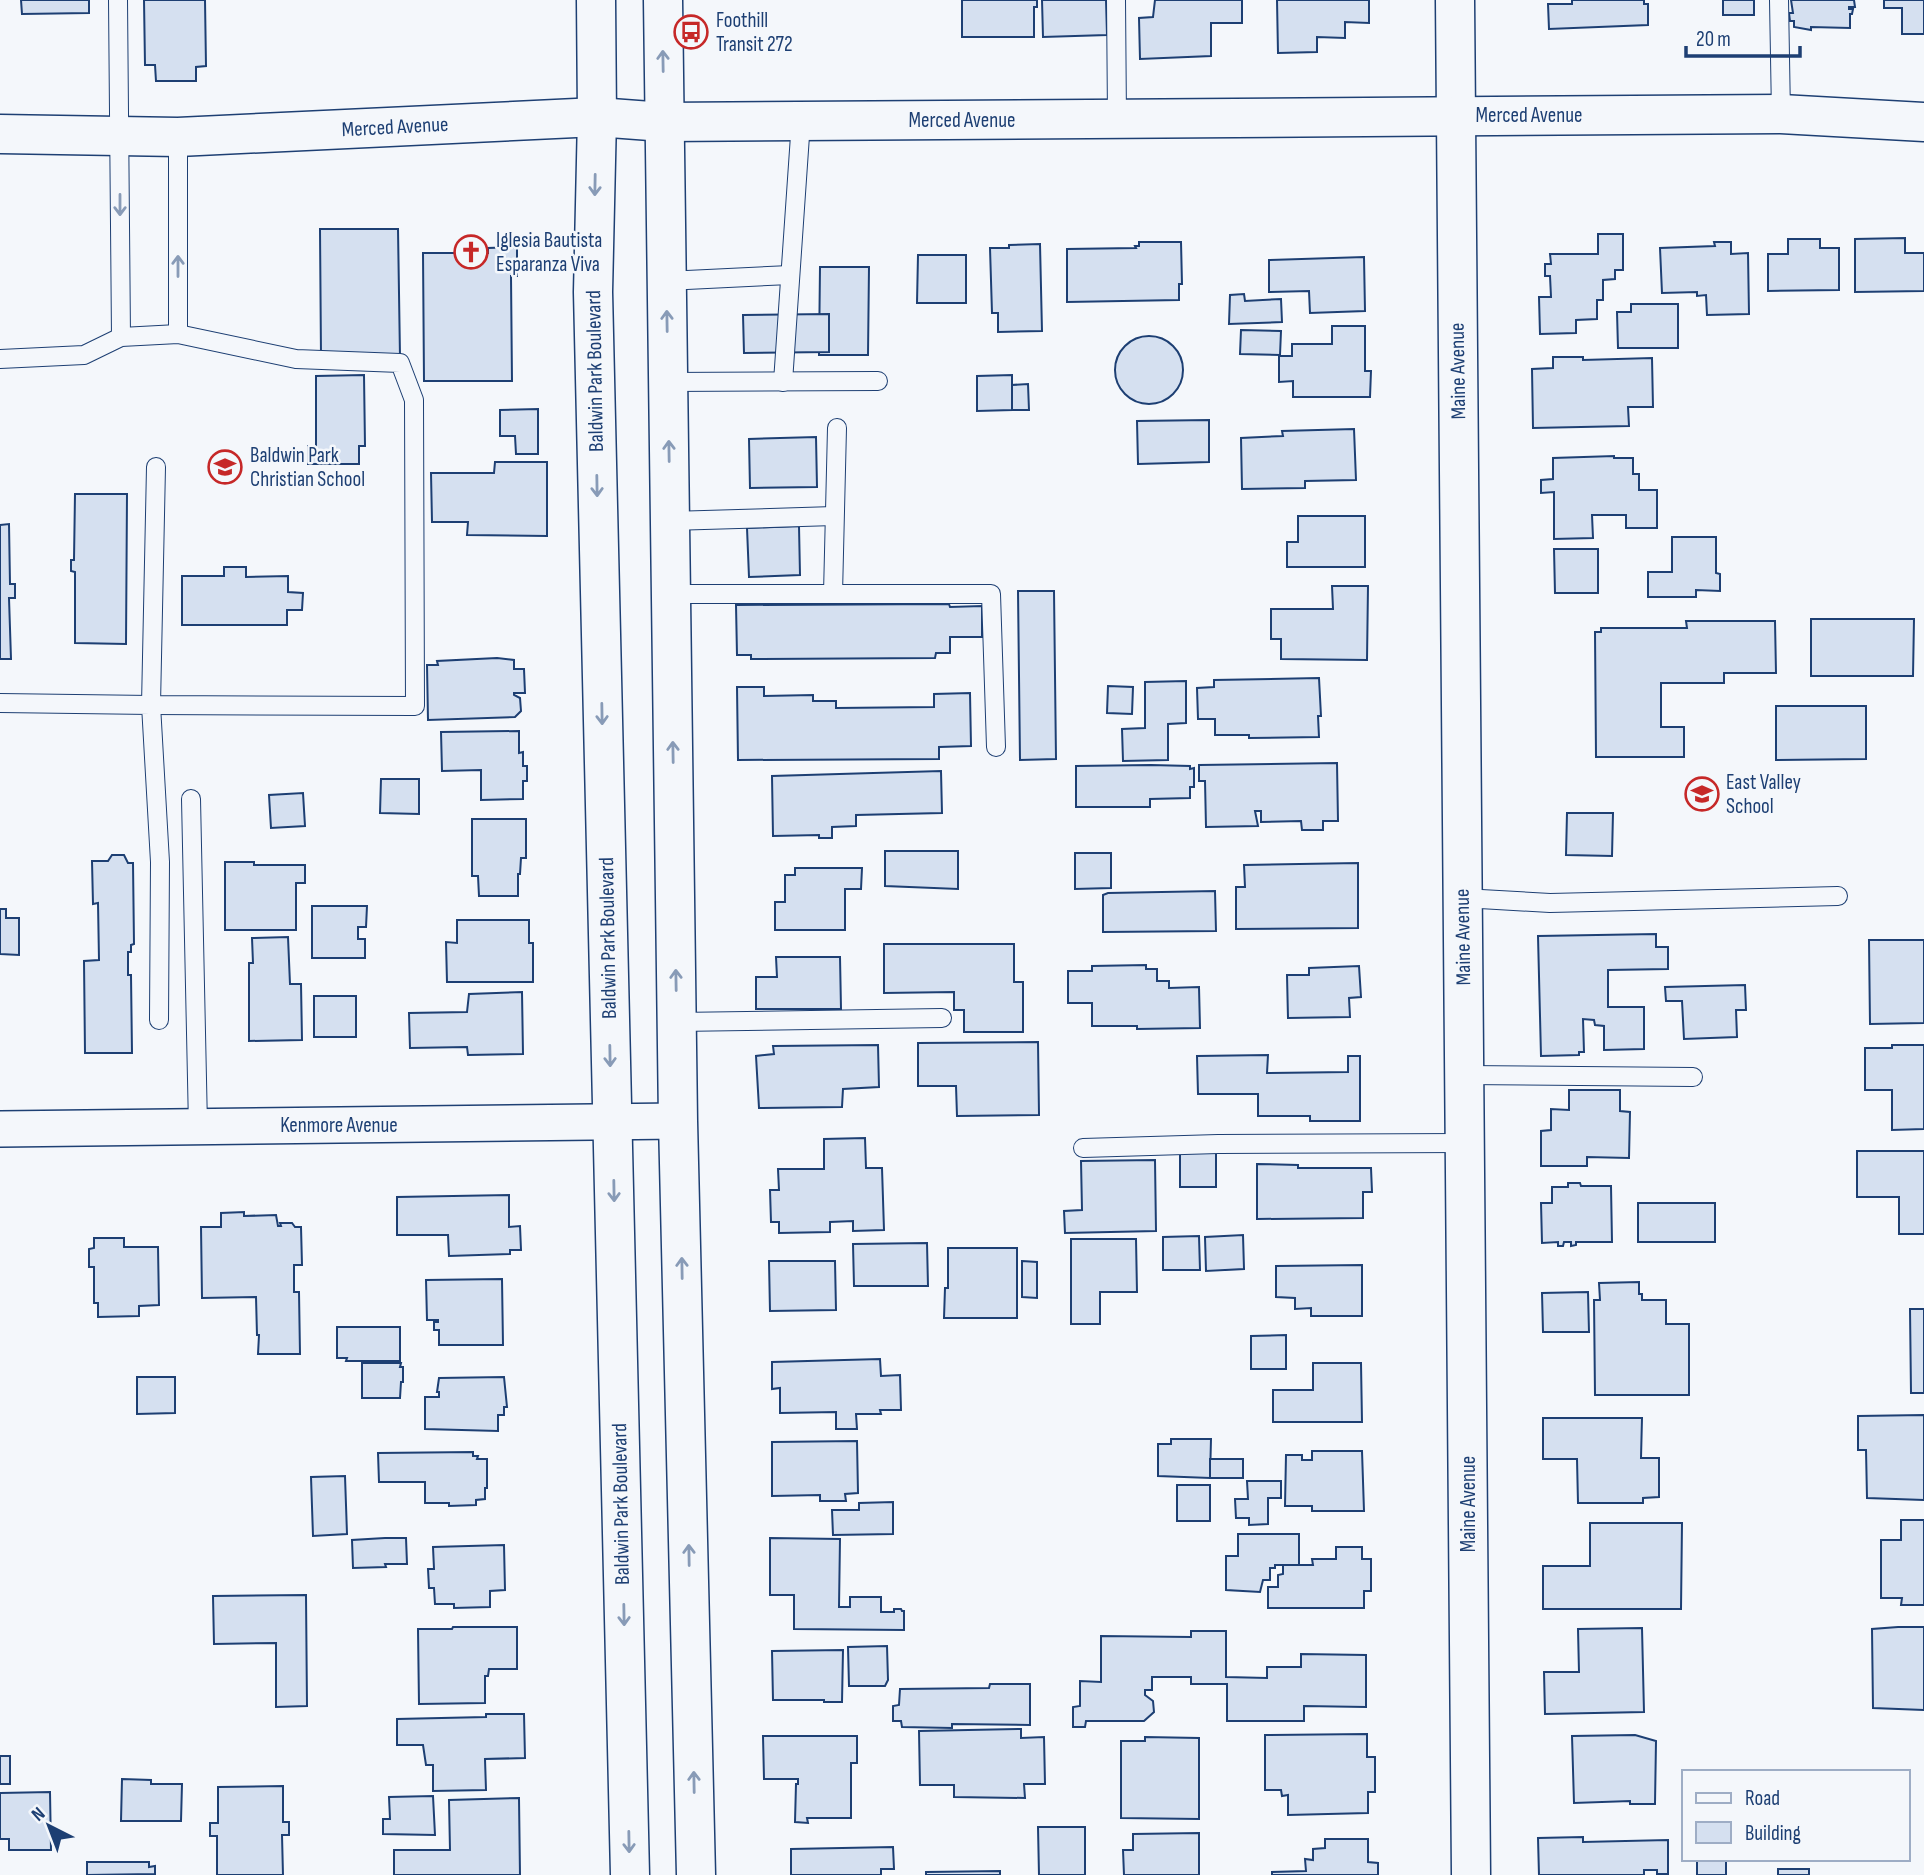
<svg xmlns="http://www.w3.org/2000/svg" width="1924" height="1875" font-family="'Sofia Sans Condensed',sans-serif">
<rect width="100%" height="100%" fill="#f4f7fb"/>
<g fill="#d5e0f0" stroke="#1d3f73" stroke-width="2">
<path d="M21,0h68v13l-67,1z"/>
<path d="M144,0h61l1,66 -10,1v14h-40l-1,-16h-10z"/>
<path d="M962,0h75v7h-3v30h-72z"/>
<path d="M1042,0h64l1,35 -64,2z"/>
<path d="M1155,0h87v23h-31v33l-71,3 -1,-41 14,-1z"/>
<path d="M1277,0h92v23l-24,-1v16l-28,-1v15l-39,1z"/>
<path d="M1572,0h72v4h4v21l-99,4 -1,-25h24z"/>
<rect x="1723" y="0" width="31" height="15"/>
<path d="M1791,0h63l1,7h-6v2h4l-1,5h-2v14l-39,-1v3l-17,-3v-6h-4l-1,-8h4z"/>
<path d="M1884,0h40v34h-22v-26h-18z"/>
<path d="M320,229h78l2,128h-79z"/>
<path d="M1598,234h25v36h-8v9l-12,1v20h-6v19l-21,1v13l-36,1 -1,-37h12l-1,-21h-5v-12h6l-1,-10h48z"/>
<path d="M1905,238v15h19v38l-69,1v-53z"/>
<path d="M1788,239h32v9h19v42l-71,1v-37h20z"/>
<path d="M1139,242h42l1,42h-3v16l-112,2v-53l69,-1 -1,-2h4z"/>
<path d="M1714,242h17v12l17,-1 1,61 -42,1 -1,-20 -9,1v-4l-35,1 -2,-45 55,-2z"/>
<path d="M1040,244l2,87 -44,1v-19h-6l-2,-65h19v-3z"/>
<path d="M517,247v29h-6l1,105h-88l-1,-128h65v-5z"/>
<path d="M918,255h48v48h-49z"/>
<path d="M1364,257l1,54 -55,2 -1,-22 -40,1v-32z"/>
<path d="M820,267h49l-1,88h-49z"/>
<path d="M1244,294l1,7 36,-2 1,23 -53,2 1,-29z"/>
<path d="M1631,304h47v44h-60l-1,-36h14z"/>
<path d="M829,314v38l-85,1 -1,-38z"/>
<path d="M1332,326h33v45h6l-1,26h-77v-16l-14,1v-26h13v-12h40z"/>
<path d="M1241,330l40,1 -1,24 -40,-1z"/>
<circle cx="1149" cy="370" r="34"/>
<path d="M1553,357h30v3l69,-2 1,49h-25l1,19 -96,2 -1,-59 21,-1z"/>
<path d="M364,375l1,71h-6v18h-51v-18h8v-70z"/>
<path d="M1012,375v35l-35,1v-35z"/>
<path d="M1028,384l1,26h-17v-25z"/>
<path d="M538,409v45h-22l-1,-18h-15v-26z"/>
<path d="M1209,420v42l-71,2 -1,-43z"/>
<path d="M1354,429l2,51 -51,1v7l-63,1 -1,-51 42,-2 -1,-5z"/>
<path d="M816,437l1,50 -67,1 -1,-49z"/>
<path d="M1614,456v2h19v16h6v16h18v38h-31v-13h-34l1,23 -39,1v-47l-13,1v-13l12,-1v-21z"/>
<path d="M495,462h52v74l-80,-1 1,-13h-36l-1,-49h63z"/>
<path d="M75,494h52l-1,150 -51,-1v-71l-4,-1v-11h3z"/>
<path d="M1298,516h67v51h-78v-25h11z"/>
<path d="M9,524l1,60h5v14h-6l2,61h-11v-134z"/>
<path d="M799,526l1,49 -51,2 -2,-49z"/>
<path d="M1672,537h44v36l4,1v17l-24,-1v7h-48v-25h24z"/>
<path d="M1554,549h44v44h-43z"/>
<path d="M224,567h22v10l42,-1v16l15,1 -1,17h-15v15h-105v-49h42z"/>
<path d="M1332,586h36l-1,74 -86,-1v-20h-10v-30h62z"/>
<path d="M1018,591h36l2,168 -36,1z"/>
<path d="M949,604l1,3 32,-1v31h-32v16h-14l-1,5 -184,1v-4h-14l-1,-50z"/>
<path d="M1811,619h103l-1,57h-102z"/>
<path d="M1686,621h89l1,52h-52v10h-63v44h23v30h-88l-1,-125h6v-4h86z"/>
<path d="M497,658l17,2v9h10l1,24h-11v2l6,3 1,13 -6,6 -87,3 -1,-55h11l-1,-4z"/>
<path d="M1319,678l2,38h-3l1,21 -70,1v-3h-34v-16h-17l-1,-31 17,-1v-7z"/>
<path d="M1186,681v42l-18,1v36l-45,1 -1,-32 23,-1v-46z"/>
<path d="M1108,686l25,1 -1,27 -25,-1z"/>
<path d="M737,687h27v9l49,-1v6h23v7l98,-1v-13l36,-1 1,53 -32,1v12l-201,1z"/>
<path d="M1776,706h90v53l-90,1z"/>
<path d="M519,731v22l4,-1v14h4v15h-4v18l-42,1v-30l-39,1 -1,-39z"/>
<path d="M1337,763l1,58h-15v9h-21l-1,-9 -40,1v-11h-6l3,15 -52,1 -1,-46h-6v-16z"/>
<path d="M1151,765l39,1v3l4,-1v19h-4v11l-40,1v8h-74v-41z"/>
<path d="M941,771l1,42 -86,2v11l-24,1v11h-13v-3l-46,1 -1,-60z"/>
<path d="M381,779h38v35l-39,-1z"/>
<path d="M303,793l2,33 -34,2 -2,-33z"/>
<path d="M1567,813h46l-1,43 -46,-1z"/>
<path d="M472,819h54v39h-5l-1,16h-2v22h-39l-1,-20h-6z"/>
<path d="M885,851h73v38l-73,-3z"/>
<path d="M1075,853h36v35l-36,1z"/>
<path d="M112,855h12l4,8h5l1,81 -3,1v7h-3v23h3l1,78h-47l-1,-92 15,-1 -1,-57 -5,1 -1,-43h16z"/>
<path d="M225,862h29v3h51v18h-9v47h-71z"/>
<path d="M1358,863v65l-122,1v-42h9l-1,-22z"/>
<path d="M795,868h67l-1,21h-16v41h-70v-28h10v-27h10z"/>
<path d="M1215,891l1,40 -113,1v-37l5,-2z"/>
<path d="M312,906h55l-1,21h-8v12h7v19h-53z"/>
<path d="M0,909h6v9h13v37l-19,-1z"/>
<path d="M457,920h72v23h4v39h-86l-1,-40 11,1z"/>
<path d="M1656,934v13h12v22l-60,1v37h36v42l-40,1v-24l-9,-1 -1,-5 -11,-1 1,33h-5v3l-38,1 -3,-120z"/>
<path d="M288,937l2,47h11l1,56 -53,1v-78h4l-1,-25z"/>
<path d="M1869,940h55v83l-54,1z"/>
<path d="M884,944h130v38h9v50h-59v-22h-10v-18l-70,1z"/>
<path d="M776,957h64l1,52h-85v-32h21z"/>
<path d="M1146,965v4h11v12h12v7l30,-1 1,41 -63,1v-3h-45v-23h-24v-32h24v-5z"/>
<path d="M1359,966l2,31 -12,1 1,19 -62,1 -1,-43h22v-7z"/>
<path d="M1745,985l1,25h-10l1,27 -53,2 -2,-38h-16l-1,-14z"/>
<path d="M522,992l1,62 -55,1 -1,-8 -57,1 -1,-35 58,-1 2,-18z"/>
<rect x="314" y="996" width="42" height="41"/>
<path d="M1038,1042l1,73 -82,1 -1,-30h-38v-43z"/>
<path d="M878,1045l1,42 -36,2 -1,18 -83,1 -3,-52 18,-2 -1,-8z"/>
<path d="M1892,1045h32v84l-32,1v-40h-27v-42h27z"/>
<path d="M1268,1055l-1,18 81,-1v-16h12v65h-50v-5h-52v-22h-60l-1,-38z"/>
<path d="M1569,1090h51v21l10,1 -1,46 -42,-1v9h-46v-35l10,-1v-21l18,1z"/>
<path d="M865,1138l1,30h16l2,62 -31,1v-10l-23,1v10l-51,1v-11h-8l-1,-32h9l-1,-21h46v-30z"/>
<path d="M1857,1151h67v83h-25v-37h-42z"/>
<rect x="1180" y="1153" width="36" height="34"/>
<path d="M1155,1160l1,71 -91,2 -1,-22 18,-1 -1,-49z"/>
<path d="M1257,1164l41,1v3h73l1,24h-9v26l-106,1z"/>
<path d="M1568,1183h12l1,3h30l1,56h-36v3l-5,1v-4h-7l-1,4h-5v-4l-16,1 -1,-40h11v-16h16z"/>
<path d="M509,1195v32l11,-1 1,24h-11v4l-61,2 -1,-21h-51v-38z"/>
<rect x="1638" y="1203" width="77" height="39"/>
<path d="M244,1212v4l32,-1 2,11h3l-1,-3h12l3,4h6l1,38h-8v27h5l1,62h-42l1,-19h-2l-1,-38 -54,1 -1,-71h20v-14z"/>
<path d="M1243,1235l1,34 -38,2 -1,-34z"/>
<path d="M1199,1236l1,34h-37v-33z"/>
<path d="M94,1238h30v9h34l1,58 -20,1v10l-41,1v-14h-4v-36h-5v-18l5,-1z"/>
<path d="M1071,1239h65l1,53h-37v32h-29z"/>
<path d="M927,1243l1,43h-74l-1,-42z"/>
<path d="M948,1248h69v70h-73l1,-30h3z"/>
<path d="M769,1261h66l1,49 -66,1z"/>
<path d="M1022,1261l15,1v36l-15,-1z"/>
<path d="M1362,1265v51h-51v-8l-16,1v-11l-19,-1v-31z"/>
<path d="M502,1279l1,66h-64v-15h-5v-8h4v-2h-11l-1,-40z"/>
<path d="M1639,1282v12h3v6h24v24h23v71h-94l-1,-95h6l-1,-17z"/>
<path d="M1588,1292l1,40h-46l-1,-39z"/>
<path d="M1910,1309h14v84h-13z"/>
<path d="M337,1327h63v34h-54l1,-3h-10z"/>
<path d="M1286,1335v34h-35v-33z"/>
<path d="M880,1359l1,17 19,-1 1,35h-21l1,4h-25l1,15h-21v-17l-56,1v-25l-8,1v-27z"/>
<path d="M362,1363h39l-1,4h3v15h-2l-1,16h-38z"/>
<path d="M1313,1363h48l1,59h-89v-32h40z"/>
<path d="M137,1377h38v36l-38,1z"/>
<path d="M504,1377l3,30h-3v8h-6v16l-73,-2v-32h14v-5h-2l2,-14z"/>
<path d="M1924,1415v85l-57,-2 -1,-48h-8v-34z"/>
<path d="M1543,1418h99l-1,40h18v39l-16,1v5h-65l-1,-44h-34z"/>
<path d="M1171,1439h40l-1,39 -52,-2v-32h13z"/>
<path d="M857,1441l1,52 -13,1 1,7h-26v-6l-48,1v-54z"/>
<path d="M1312,1451h50l2,60h-52v-5h-27l1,-51h16v5h10z"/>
<path d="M473,1452v4h5l-1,3h10v29h-2v11l-9,1v5l-27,1v-3h-24v-21h-46l-1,-29z"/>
<rect x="1210" y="1459" width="33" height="19"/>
<path d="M345,1476l2,58 -34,2 -2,-59z"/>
<path d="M1247,1481h34v17h-13v26l-19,1v-7h-13l-1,-19h13z"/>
<rect x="1177" y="1485" width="33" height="36"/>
<path d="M893,1502v32l-60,1 -1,-25h27v-7z"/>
<path d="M1901,1520h23v85h-23l1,-7h-21v-58h20z"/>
<path d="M1590,1523h92l-1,86h-138v-43h47z"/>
<path d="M1238,1534h61v31h-24v3h-5v12h-7l-3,12 -34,-2v-34h12z"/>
<path d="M385,1538h21l1,26h-22l1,3 -33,1 -1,-28z"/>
<path d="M770,1538l70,1 -1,68h11v-10h31v15h13v-3h7l1,2h2v19l-110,-1v-34h-24z"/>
<path d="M504,1545l1,45 -15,1v16l-36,1v-4h-19l-1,-16h-5l-1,-19h6l-1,-22z"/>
<path d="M1336,1547h26v12h9v32h-7v17h-96v-21h10v-12l5,-1v-9h30l-1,-6h24z"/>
<path d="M306,1595l1,111 -31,1v-64l-62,1 -1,-48z"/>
<path d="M453,1627h64v42h-28l-1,7h-3v27l-66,1 -1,-75h34z"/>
<path d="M1898,1627h26v83l-51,-2 -1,-79z"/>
<path d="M1642,1628l2,84 -99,2 -1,-42h35l-1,-43z"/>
<path d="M1191,1631h35v46l41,1v-11h34v-13l65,1v52l-62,-1v15h-77v-37h-36v-7h-39v13h-7v5l8,6 1,11 -10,9h-58l-1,6h-12v-20l7,-1v-25l21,1v-46l90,1z"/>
<path d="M887,1646l1,34 -3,6h-36l-1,-39z"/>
<path d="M843,1650l-1,52h-18v-2h-51l-1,-49z"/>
<path d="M990,1684h40v41l-78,-1v4l-50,-1 -1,-6h-8v-15l6,-1 1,-16 89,-1z"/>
<path d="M486,1714h38l1,44 -40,1 1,31 -53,1v-26h-7l-3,-20h-26v-26l89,-2z"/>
<path d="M1021,1729v9l23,-1 1,47h-21l1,14 -71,-1v-12h-34l-1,-54z"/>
<path d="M1367,1734v23h8v35h-7v21l-80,2v-20l-6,1 -1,-6h-16v-55z"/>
<path d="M1635,1735l21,6 -1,63h-25v-3l-56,2 -2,-67z"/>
<path d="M763,1736h94v27h-6v55h-44l1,5 -13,-1 1,-38h2v-5h-34z"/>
<path d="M1145,1737l54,1v81l-78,-1v-77h24z"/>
<rect x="0" y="1756" width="10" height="28"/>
<path d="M122,1779l29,1v4h31l-1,37h-60z"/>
<path d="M283,1786v36h6v13h-7l1,40h-66v-39h-7v-13h8v-36z"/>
<path d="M50,1792l1,58h-42v-11h-9v-46z"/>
<path d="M433,1796l2,39 -52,-1v-15h7l-1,-22z"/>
<path d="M519,1798l1,77h-126v-25h56l-1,-50z"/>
<path d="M1038,1827h47v48h-46z"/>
<path d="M1199,1833v42h-75l-1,-25h10v-16z"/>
<path d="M1583,1837v5l85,-2v34h-11v-4h-13v5h-105l-1,-37z"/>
<path d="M1325,1839h43v23l10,1v12h-106v-3l34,-1 -1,-12 8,1v-11l12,-1z"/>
<path d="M893,1847l1,22h-13v6h-90v-26z"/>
<path d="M1726,1860v15h-29v-14z"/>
<path d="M87,1862h62v5l6,-1v8l-68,1z"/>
<rect x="1778" y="1869" width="31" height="6"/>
<path d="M1000,1871v4h-74v-3z"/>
</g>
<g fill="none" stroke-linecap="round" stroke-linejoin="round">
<defs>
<g id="service">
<path d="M118,0l3,337"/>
<path d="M1116,0l1,118"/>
<path d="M1779,0l2,114"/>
<path d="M666,281l124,-6"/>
<path d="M178,334v-197"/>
<path d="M0,359l84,-4 37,-18 57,-3 118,25 104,4 14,37 1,306 -264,-1 5,-238"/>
<path d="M668,382l210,-1"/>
<path d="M783,382l18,-261"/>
<path d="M670,521l164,-5"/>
<path d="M671,594h320l5,153"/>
<path d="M833,594l4,-166"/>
<path d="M0,703l151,2 9,157 -1,158"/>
<path d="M191,799l7,327"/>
<path d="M1463,898l87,5 288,-7"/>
<path d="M677,1022l265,-4"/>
<path d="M1465,1075l228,2"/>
<path d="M1083,1148l135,-4 247,-1"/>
</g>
<path id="minor" d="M0,1129l678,-8"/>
<path id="tertiary" d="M1455,0l16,1875"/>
<g id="secondary">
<path d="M596,0l1,117 -4,175 37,1583"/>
<path d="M663,0l15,1121 18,754"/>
<path d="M0,134l178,3 419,-20 67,5 1117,-8 143,8"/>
</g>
</defs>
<use href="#service" stroke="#1d3f73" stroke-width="20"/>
<use href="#minor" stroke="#1d3f73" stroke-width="38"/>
<use href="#tertiary" stroke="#1d3f73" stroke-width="41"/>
<use href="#secondary" stroke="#1d3f73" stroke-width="41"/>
<use href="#service" stroke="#f4f7fb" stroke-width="18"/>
<use href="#minor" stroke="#f4f7fb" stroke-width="35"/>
<use href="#tertiary" stroke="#f4f7fb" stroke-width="38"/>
<use href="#secondary" stroke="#f4f7fb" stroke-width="38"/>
</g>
<defs><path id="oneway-shaft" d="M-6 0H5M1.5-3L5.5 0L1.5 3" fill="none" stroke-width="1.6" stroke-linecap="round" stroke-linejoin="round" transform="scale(1.75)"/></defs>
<g stroke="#889bb7">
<use href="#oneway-shaft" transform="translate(663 61) rotate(-91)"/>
<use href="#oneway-shaft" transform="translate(595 185) rotate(91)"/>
<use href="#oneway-shaft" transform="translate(120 205) rotate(90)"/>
<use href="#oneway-shaft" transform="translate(178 266) rotate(-90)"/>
<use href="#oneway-shaft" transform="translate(667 321) rotate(-91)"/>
<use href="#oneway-shaft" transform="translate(669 451) rotate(-91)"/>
<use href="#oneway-shaft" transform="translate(597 486) rotate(89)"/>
<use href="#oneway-shaft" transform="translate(602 714) rotate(89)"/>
<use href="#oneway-shaft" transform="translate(673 752) rotate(-91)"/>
<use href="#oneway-shaft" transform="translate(676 980) rotate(-91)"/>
<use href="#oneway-shaft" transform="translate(610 1056) rotate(89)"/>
<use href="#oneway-shaft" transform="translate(614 1191) rotate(89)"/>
<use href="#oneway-shaft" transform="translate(682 1268) rotate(-91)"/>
<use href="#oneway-shaft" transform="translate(689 1555) rotate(-91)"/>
<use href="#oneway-shaft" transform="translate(624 1615) rotate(89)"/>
<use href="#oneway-shaft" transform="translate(694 1782) rotate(-91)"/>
<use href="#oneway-shaft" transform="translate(629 1842) rotate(89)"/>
</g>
<defs>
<symbol id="bus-ring" viewBox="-11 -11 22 22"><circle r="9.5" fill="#f4f7fb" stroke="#c62828" stroke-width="1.5"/><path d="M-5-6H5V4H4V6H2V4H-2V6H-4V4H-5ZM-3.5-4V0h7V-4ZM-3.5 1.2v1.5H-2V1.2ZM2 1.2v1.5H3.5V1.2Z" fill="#c62828"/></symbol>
<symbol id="church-ring" viewBox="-11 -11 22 22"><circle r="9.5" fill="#f4f7fb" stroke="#c62828" stroke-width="1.5"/><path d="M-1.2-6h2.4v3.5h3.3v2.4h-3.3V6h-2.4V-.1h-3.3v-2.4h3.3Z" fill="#c62828"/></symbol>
<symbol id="school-ring" viewBox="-11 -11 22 22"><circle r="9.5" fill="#f4f7fb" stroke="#c62828" stroke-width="1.5"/><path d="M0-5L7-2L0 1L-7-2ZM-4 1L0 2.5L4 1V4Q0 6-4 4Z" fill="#c62828"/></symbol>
</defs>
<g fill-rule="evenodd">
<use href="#bus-ring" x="672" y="13" width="38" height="38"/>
<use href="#church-ring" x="452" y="233" width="38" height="38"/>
<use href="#school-ring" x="206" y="448" width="38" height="38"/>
<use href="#school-ring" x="1683" y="775" width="38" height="38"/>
</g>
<g text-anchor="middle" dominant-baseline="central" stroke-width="5" stroke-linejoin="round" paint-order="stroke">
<g font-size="21" fill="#1d3f73" stroke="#f4f7fb" text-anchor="start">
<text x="716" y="20">Foothill<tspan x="716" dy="24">Transit 272</tspan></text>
<text x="496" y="240">Iglesia Bautista<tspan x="496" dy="24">Esparanza Viva</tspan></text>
<text x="250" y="455">Baldwin Park<tspan x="250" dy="24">Christian School</tspan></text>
<text x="1726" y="782">East Valley<tspan x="1726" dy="24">School</tspan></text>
</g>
<g font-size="21" fill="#1d3f73" stroke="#f4f7fb">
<text x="1529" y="115">Merced Avenue</text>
<text x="962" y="120">Merced Avenue</text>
<text transform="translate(395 127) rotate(-3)">Merced Avenue</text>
<text transform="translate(595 371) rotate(-91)">Baldwin Park Boulevard</text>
<text transform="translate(1458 371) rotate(-91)">Maine Avenue</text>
<text transform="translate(1463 937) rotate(-91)">Maine Avenue</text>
<text transform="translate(608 938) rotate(-91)">Baldwin Park Boulevard</text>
<text x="339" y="1125">Kenmore Avenue</text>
<text transform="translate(621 1504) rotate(-91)">Baldwin Park Boulevard</text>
<text transform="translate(1468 1504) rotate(-90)">Maine Avenue</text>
</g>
</g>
<rect x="1682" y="1770" width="228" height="91" fill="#f4f7fb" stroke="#9eadc5" stroke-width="2"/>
<rect x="1696" y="1793" width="35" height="10" fill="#f4f7fb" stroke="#9eadc5" stroke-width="2"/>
<text x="1745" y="1805" font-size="21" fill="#1d3f73">Road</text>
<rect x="1696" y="1822" width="35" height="21" fill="#d5e0f0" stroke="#9eadc5" stroke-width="2"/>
<text x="1745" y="1840" font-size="21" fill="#1d3f73">Building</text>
<g transform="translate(49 1826) rotate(318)" stroke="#f4f7fb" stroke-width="5" paint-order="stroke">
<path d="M0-5L12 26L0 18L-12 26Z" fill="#1d3f73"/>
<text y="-10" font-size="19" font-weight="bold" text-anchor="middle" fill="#1d3f73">N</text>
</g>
<path d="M1686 46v10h114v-10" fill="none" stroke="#1d3f73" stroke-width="3.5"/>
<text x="1696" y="46" font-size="21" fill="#1d3f73" stroke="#f4f7fb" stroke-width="5" paint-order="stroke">20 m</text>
</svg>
